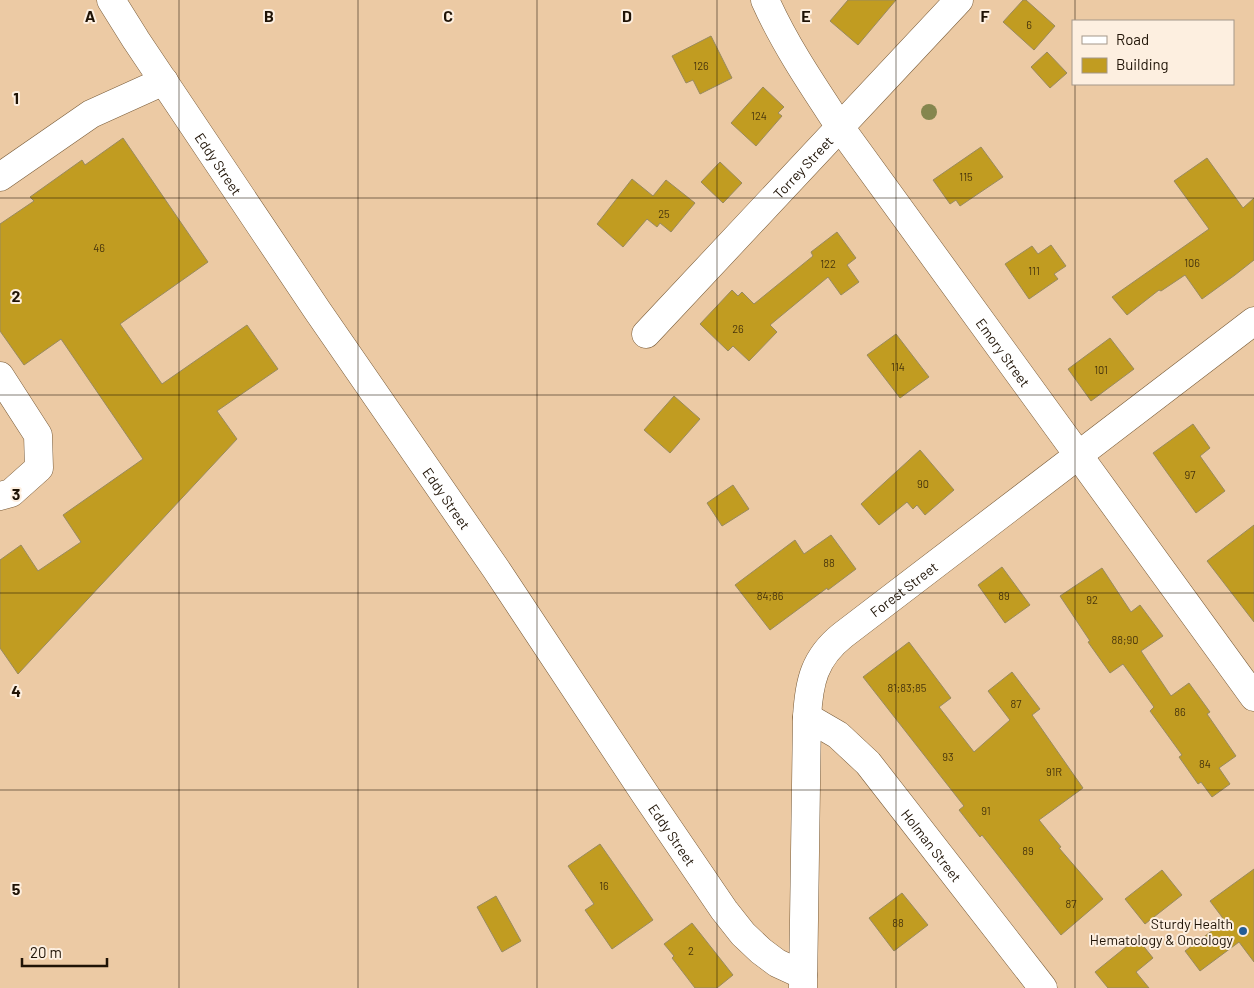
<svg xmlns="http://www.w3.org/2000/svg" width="1254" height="988" font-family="Barlow,sans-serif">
<rect width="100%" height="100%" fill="#eccaa4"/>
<g fill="#c19c21" stroke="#998a5f">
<path d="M848,0h48l-38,45 -28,-24z"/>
<path d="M1023,0h3l29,26 -21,24 -31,-28z"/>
<path d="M711,36l21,42 -32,16 -7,-14 -7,3 -14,-27z"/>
<path d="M1047,52l20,21 -17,15 -19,-21z"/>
<path d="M763,87l21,20 -6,6 4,3 -26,30 -25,-23z"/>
<path d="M123,138l85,124 -88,62 42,60 85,-59 31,44 -61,42 20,28 -219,235 -18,-26v-88l21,-15 17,26 43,-29 -18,-27 80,-56 -82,-120 -37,26 -24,-34v-107l34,-23 -4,-4 52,-37 3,5z"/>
<path d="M981,147l22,30 -43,29 -4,-6 -6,4 -17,-24z"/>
<path d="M1207,158l36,50 11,-10v62l-19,15 -33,24 -17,-24 -24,16 -2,-1 -32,25 -15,-18 97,-68 -35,-48z"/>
<path d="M720,162l22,21 -19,20 -22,-21z"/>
<path d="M632,179l21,17 13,-16 29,23 -24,29 -11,-9 -3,4 -10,-8 -24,28 -26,-23z"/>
<path d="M837,232l19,26 -9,7 12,17 -18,13 -13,-18 -58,48 7,7 -28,29 -16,-15 -5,5 -28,-27 32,-34 6,6 4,-4 12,12 59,-48 -2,-4z"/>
<path d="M1051,245l15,21 -12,8 4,5 -29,20 -24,-35 27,-18 6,8z"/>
<path d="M896,334l33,43 -29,21 -33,-43z"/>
<path d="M1110,338l24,31 -43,32 -23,-32z"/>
<path d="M674,396l26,23 -30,34 -26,-23z"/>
<path d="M1193,424l17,24 -10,8 25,35 -29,22 -43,-60z"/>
<path d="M920,450l34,40 -29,25 -8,-10 -4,4 -6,-7 -28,23 -18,-21z"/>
<path d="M733,485l16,24 -27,17 -15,-23z"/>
<path d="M1254,525v97l-47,-61z"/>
<path d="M831,535l25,34 -28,21 -1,-2 -57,42 -35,-45 60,-45 9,14z"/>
<path d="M1002,567l28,38 -25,18 -27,-38z"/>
<path d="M1102,568l29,44 9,-7 23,31 -22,15 30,45 18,-13 21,29 -3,2 29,42 -17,12 11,16 -18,13 -11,-15 -3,2 -19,-27 3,-2 -32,-44 4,-4 -31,-43 -13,9 -22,-31 2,-1 -30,-45z"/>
<path d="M909,642l42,56 -12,9 35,45 36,-32 -22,-29 24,-19 28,37 -8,6 51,73 -44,32 22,27 -2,1 44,51 -42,36 -79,-100 -2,2 -21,-27 5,-4 -101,-129z"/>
<path d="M600,844l53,76 -41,29 -27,-39 9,-6 -26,-38z"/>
<path d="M1254,869v93l-15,-20 -39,29 -15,-20 40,-30 -15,-20z"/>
<path d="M1162,870l20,25 -37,29 -20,-25z"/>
<path d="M902,893l26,32 -34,26 -25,-33z"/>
<path d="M496,896l25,45 -19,11 -25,-45z"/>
<path d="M692,923l41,52 -16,13h-22l-23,-30 2,-2 -10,-12z"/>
<path d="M1137,938l16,20 -17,14 13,16h-41l-13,-16z"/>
</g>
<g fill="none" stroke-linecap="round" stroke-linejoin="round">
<defs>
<g id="minor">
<path id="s1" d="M111,0l25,40 181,270 179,259 149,225 79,116 19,24 18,17 16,12 26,12"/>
<path d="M0,177l91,-63 73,-33"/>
<path id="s2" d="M646,334l313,-334"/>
<path d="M0,376l38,59 1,33 -28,25 -11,3"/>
<path id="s3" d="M807,717l31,18 30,28 175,225"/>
</g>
<g id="major">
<path id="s4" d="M765,0c20,45 48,86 75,127l414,570"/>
<path id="s5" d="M803,988l4,-271c2,-35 7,-59 36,-82l411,-314"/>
</g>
</defs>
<use href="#minor" stroke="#785b38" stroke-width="29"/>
<use href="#major" stroke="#785b38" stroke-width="29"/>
<use href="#minor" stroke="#fff" stroke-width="28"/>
<use href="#major" stroke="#fff" stroke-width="28"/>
</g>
<circle fill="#85864e" cx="929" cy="112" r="8"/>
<path fill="none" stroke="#1f1306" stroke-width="1" stroke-opacity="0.55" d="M179,0v988M358,0v988M537,0v988M717,0v988M896,0v988M1075,0v21M1075,84v904M0,198h1254M0,395h1254M0,593h1254M0,790h1254"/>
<circle fill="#245d95" stroke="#fdefe0" stroke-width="2" cx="1243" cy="931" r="5"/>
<g text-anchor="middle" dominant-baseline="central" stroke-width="4" stroke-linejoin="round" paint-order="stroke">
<g font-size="11" fill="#48350d">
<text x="1029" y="24">6</text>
<text x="701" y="65">126</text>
<text x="759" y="115">124</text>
<text x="966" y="176">115</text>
<text x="664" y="213">25</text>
<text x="99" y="247">46</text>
<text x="1192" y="262">106</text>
<text x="828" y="263">122</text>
<text x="1034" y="270">111</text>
<text x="738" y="328">26</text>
<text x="898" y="366">114</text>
<text x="1101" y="369">101</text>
<text x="1190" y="474">97</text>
<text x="923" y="483">90</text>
<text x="829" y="562">88</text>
<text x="770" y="595">84;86</text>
<text x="1004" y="595">89</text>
<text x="1092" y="599">92</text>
<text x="1125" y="639">88;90</text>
<text x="907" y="687">81;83;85</text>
<text x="1016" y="703">87</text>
<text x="1180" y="711">86</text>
<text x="948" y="756">93</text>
<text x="1205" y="763">84</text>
<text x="1054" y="771">91R</text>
<text x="986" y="810">91</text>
<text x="1028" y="850">89</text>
<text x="604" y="885">16</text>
<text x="1071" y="903">87</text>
<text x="898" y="922">88</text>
<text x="691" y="950">2</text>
</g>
<g font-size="14" fill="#1f1306" stroke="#fdefe0">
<text stroke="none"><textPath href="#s1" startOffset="196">Eddy Street</textPath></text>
<text stroke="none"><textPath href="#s2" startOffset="229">Torrey Street</textPath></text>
<text stroke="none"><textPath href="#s4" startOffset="426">Emory Street</textPath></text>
<text stroke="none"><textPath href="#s1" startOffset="601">Eddy Street</textPath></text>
<text stroke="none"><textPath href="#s5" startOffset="440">Forest Street</textPath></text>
<text stroke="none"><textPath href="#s1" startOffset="1006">Eddy Street</textPath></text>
<text stroke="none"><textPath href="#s3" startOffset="181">Holman Street</textPath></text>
</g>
<g font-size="14" fill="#1f1306" stroke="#fdefe0" text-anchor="end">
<text x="1233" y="923">Sturdy Health<tspan x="1233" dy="16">Hematology &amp; Oncology</tspan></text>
</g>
</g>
<g font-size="16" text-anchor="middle" font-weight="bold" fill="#1f1306" stroke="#fdefe0" stroke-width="4" stroke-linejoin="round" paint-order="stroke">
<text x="90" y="22">A</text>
<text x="269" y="22">B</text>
<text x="448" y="22">C</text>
<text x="627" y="22">D</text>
<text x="806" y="22">E</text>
<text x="985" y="22">F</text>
<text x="16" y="104">1</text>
<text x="16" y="302">2</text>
<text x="16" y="500">3</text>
<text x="16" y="697">4</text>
<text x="16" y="895">5</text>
</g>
<rect x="1072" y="20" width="162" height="65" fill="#fdefe0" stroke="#a49789"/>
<rect x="1082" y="36" width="25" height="8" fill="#ffffff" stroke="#a49789"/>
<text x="1116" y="45" font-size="15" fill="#1f1306">Road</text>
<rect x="1082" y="58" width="25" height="15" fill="#c19c21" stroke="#a49789"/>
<text x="1116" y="70" font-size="15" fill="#1f1306">Building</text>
<path d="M22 958v8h85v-8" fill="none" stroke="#1f1306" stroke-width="2.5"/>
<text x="30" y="958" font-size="15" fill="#1f1306" stroke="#fdefe0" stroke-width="4" paint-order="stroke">20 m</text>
</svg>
